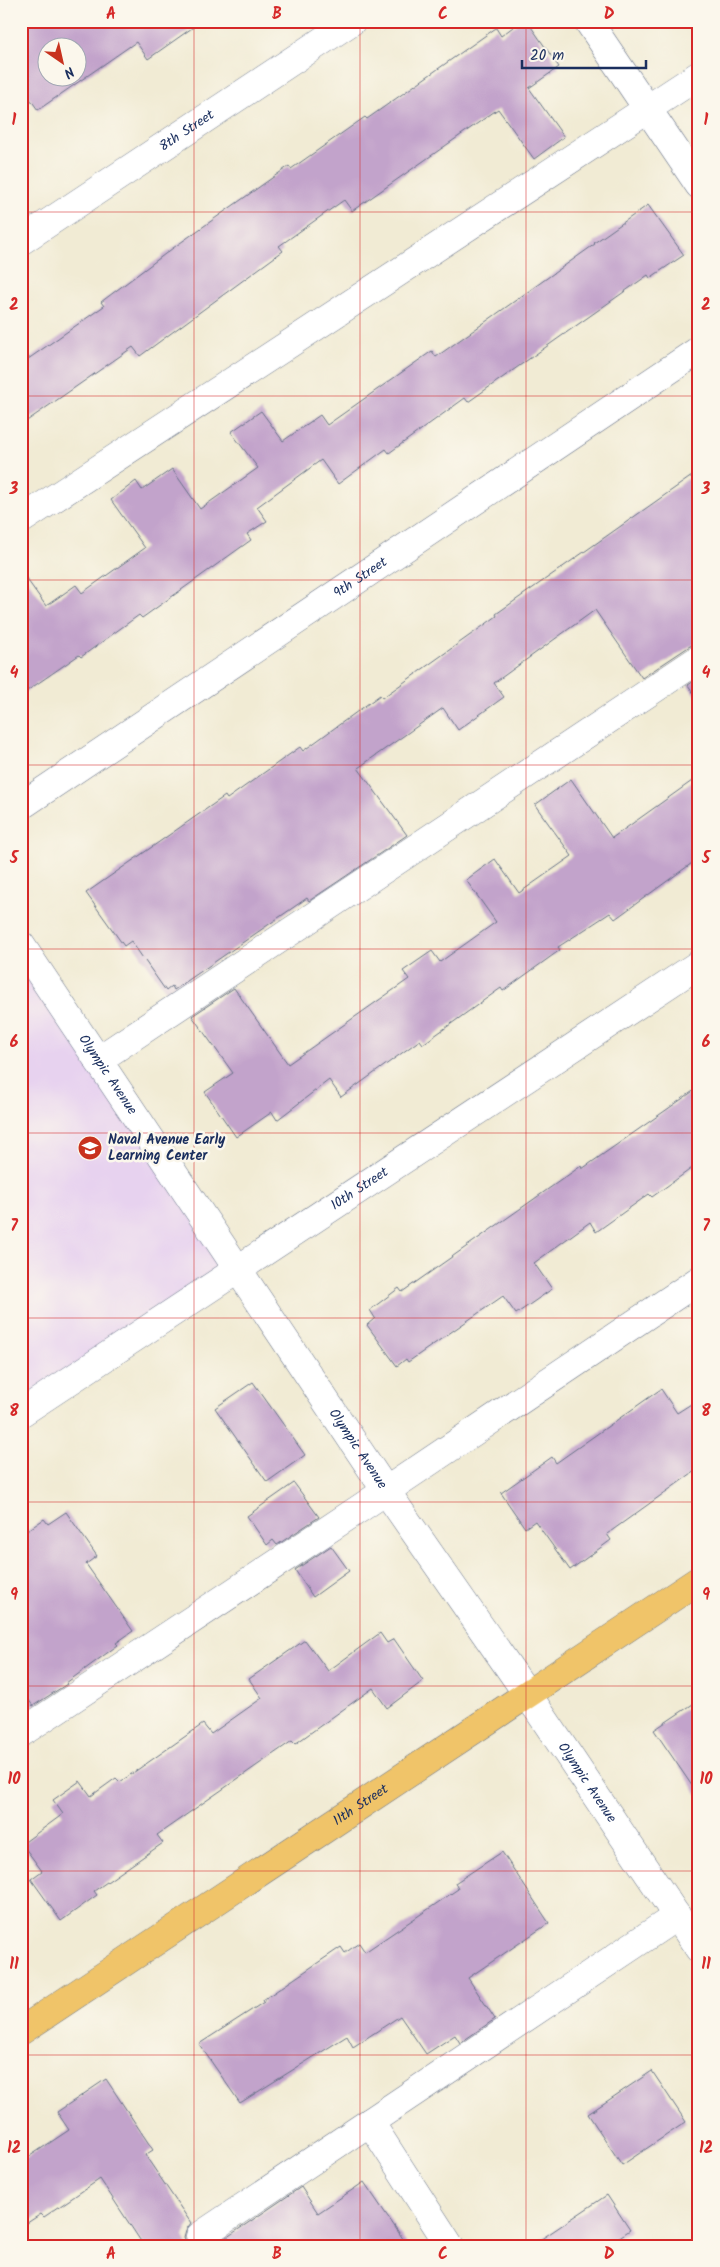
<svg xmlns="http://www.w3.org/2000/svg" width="720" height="2267" font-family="Kalam,sans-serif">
<rect width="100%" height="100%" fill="#fbf7ec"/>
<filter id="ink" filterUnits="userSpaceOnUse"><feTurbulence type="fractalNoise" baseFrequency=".02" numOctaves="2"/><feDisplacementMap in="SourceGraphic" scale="10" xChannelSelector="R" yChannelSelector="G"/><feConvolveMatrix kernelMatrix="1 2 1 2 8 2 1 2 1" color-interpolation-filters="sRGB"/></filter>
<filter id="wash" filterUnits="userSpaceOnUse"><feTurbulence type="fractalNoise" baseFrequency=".0096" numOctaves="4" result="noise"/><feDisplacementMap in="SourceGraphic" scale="20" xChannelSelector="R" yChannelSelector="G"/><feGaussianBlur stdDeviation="1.12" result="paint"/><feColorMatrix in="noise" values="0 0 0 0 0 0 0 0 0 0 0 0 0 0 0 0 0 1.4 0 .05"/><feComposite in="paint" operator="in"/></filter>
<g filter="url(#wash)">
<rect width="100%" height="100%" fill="#f1ebd4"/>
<path fill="#e7d2ef" d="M21,945l217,322 -217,146z"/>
<g id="blocks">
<g fill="#c2a3cb" fill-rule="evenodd">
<path d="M21,21h181l-54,38 -12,-17 -98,68 -17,-24zM48,48h30v30h-30z"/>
<path d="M521,21h6l32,46 -30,21 35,49 -30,22 -36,-50 -146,102 -8,-11 -65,46 4,5 -143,105 -7,-9 -112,78v-61l83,-58 -3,-4 72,-54 116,-82 2,3 74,-52 2,2 129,-91 5,8z"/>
<path d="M648,205l36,50 -34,23 -2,-3 -180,127 -3,-4 -76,55 -3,-4 -48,35 -17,-24 -64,47 10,14 -20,13 4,6 -109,78 -3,-3 -58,42 -2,-2 -58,40v-124l25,35 30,-21 6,8 63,-45 -34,-48 25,-19 6,9 30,-21 28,40 58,-41 -27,-36 30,-21 22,30 37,-26 7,10 105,-74 4,6 159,-113 -1,-1z"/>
<path d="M699,471v173l-9,2 -48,32 -47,-68 -101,73 10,14 -46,33 -15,-22 -85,60 49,67 -13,9 -85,57 -2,-3 -133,92 -2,-4 -6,5 -35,-50 -7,5 -38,-53 139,-97 2,3 73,-52 3,4 77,-56 2,3 115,-82 -1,-2z"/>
<path d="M699,678v23l-11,-16z"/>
<path d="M699,776v82l-84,61 -5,-6 -52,34 2,3 -57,41 -2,-3 -78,56 -3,-4 -79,57 -12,-17 -52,40 -5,-8 -36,25 -31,-45 28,-19 -41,-57 42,-28 54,76 121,-85 -6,-8 29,-20 8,11 56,-40 -30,-42 29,-21 24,34 53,-37 -37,-51 36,-26 41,59z"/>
<path d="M699,1087v76l-47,34 -3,-3 -53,38 -6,-10 -56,41 18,26 -36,25 -13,-18 -95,66 -2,-3 -9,7 -30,-41 8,-7 -5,-8 29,-22 3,4 179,-126 1,3z"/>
<path d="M253,1382l52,73 -38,27 -52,-74z"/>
<path d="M661,1389l16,24 22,-14v69l-92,66 4,6 -41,30 -35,-49 -10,7 -24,-35 51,-36 4,6z"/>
<path d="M294,1483l25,34 -42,28 -4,-5 -6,5 -20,-29z"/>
<path d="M66,1512l31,44 -11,8 47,67 -17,12 2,2 -52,38 1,1 -34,22 -12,-17v-154l23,-16 4,5z"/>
<path d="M331,1546l18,25 -36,26 -18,-27z"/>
<path d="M380,1633l7,10 7,-4 29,42 -36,27 -14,-20 -78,56 -3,-3 -135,94 6,8 -69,48 3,4 -36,26 -30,-42 11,-8 -20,-27 41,-30 -10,-14 27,-19 11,15 25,-18 4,4 83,-58 8,10 51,-36 -13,-19 56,-39 23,31z"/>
<path d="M699,1700v96l-45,-66z"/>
<path d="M502,1852l47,71 -81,55 27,41 -35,24 -5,-8 -29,19 -26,-38 -47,31 -6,-11 -107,67 -41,-59 65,-42 -1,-2 78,-53 4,6 14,-10 6,9 93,-63 -3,-6z"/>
<path d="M652,2071l34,51 -64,43 -34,-51z"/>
<path d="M106,2079l47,71 -8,5 46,68 -5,7 -2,7 4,9h-44l-44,-67 -56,38 -3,-3 -20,13v-65l48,-32 -12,-18z"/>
<path d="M364,2182l44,64h-194l87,-59 17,26z"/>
<path d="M607,2195l23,35 -24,16h-75z"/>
</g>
</g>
</g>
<g filter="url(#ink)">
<use href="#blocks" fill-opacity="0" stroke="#667187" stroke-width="1"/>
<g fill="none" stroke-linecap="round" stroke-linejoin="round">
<defs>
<g id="minor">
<path d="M588,21l111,164"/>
<path id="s1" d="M21,241l331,-220"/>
<path d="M21,520l678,-445"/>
<path id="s2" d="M21,806l678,-456"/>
<path id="s3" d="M21,945l365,546 142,204 171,254"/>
<path d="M98,1060l601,-401"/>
<path id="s4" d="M21,1413l678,-449"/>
<path d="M21,1733l338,-224 340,-229"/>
<path d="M370,2122l80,124"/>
<path d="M200,2236l477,-320"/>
</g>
<g id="major">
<path id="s5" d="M21,2031l678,-451"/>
</g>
</defs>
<use href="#minor" stroke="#667187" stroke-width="29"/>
<use href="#major" stroke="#667187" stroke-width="29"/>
<use href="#minor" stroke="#fff" stroke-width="28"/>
<use href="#major" stroke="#f0c469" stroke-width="28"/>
</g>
</g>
<path fill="none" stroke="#d62828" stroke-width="1" stroke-opacity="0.55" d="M194,21v2225M360,21v2225M526,21v2225M21,212h678M21,396h678M21,580h678M21,765h678M21,949h678M21,1133h678M21,1318h678M21,1502h678M21,1686h678M21,1871h678M21,2055h678"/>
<defs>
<symbol id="school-disc" viewBox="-11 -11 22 22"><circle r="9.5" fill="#c8321e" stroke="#fbf7ec"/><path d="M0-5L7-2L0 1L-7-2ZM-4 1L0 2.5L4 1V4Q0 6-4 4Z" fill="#fff"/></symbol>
</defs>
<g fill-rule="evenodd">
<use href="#school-disc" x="76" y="1134" width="28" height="28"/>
</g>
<g text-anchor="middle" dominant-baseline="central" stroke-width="5" stroke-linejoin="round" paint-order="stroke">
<g font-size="14" fill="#1b2f5e" stroke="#fbf7ec">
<text stroke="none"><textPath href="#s1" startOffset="199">8th Street</textPath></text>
<text stroke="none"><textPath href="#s2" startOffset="409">9th Street</textPath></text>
<text stroke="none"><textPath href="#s3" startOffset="156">Olympic Avenue</textPath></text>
<text stroke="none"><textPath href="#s4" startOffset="406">10th Street</textPath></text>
<text stroke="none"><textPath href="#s3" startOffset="606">Olympic Avenue</textPath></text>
<text stroke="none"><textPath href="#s3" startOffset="1011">Olympic Avenue</textPath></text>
<text stroke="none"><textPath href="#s5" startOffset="408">11th Street</textPath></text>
</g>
<g font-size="14" font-weight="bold" fill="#1b2f5e" stroke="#fbf7ec" text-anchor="start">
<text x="108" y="1140">Naval Avenue Early<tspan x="108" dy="16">Learning Center</tspan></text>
</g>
</g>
<rect width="720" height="2267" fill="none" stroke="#fbf7ec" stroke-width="55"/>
<g transform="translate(62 62) rotate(146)"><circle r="24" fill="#fbf7ec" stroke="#a1a7b3"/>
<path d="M0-4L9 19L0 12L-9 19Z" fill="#c8321e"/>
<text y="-8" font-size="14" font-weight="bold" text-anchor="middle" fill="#1b2f5e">N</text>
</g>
<path d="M522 60v8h124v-8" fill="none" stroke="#1b2f5e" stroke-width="2.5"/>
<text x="530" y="60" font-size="15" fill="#1b2f5e" stroke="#fbf7ec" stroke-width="4" paint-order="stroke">20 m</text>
<rect x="28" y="28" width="664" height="2212" fill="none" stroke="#d62828" stroke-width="2"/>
<g font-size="16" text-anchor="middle" font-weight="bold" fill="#d62828">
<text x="111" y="19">A</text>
<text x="277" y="19">B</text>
<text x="443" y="19">C</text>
<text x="609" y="19">D</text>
<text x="14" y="125">1</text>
<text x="706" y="125">1</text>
<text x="14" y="310">2</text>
<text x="706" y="310">2</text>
<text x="14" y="494">3</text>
<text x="706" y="494">3</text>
<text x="14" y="678">4</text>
<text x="706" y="678">4</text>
<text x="14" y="863">5</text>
<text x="706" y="863">5</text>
<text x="14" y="1047">6</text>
<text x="706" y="1047">6</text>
<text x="14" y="1231">7</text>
<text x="706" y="1231">7</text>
<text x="14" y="1416">8</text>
<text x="706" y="1416">8</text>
<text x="14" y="1600">9</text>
<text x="706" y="1600">9</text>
<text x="14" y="1784">10</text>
<text x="706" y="1784">10</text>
<text x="14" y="1969">11</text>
<text x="706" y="1969">11</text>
<text x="14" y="2153">12</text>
<text x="706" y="2153">12</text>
<text x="111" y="2259">A</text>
<text x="277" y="2259">B</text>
<text x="443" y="2259">C</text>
<text x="609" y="2259">D</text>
</g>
</svg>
